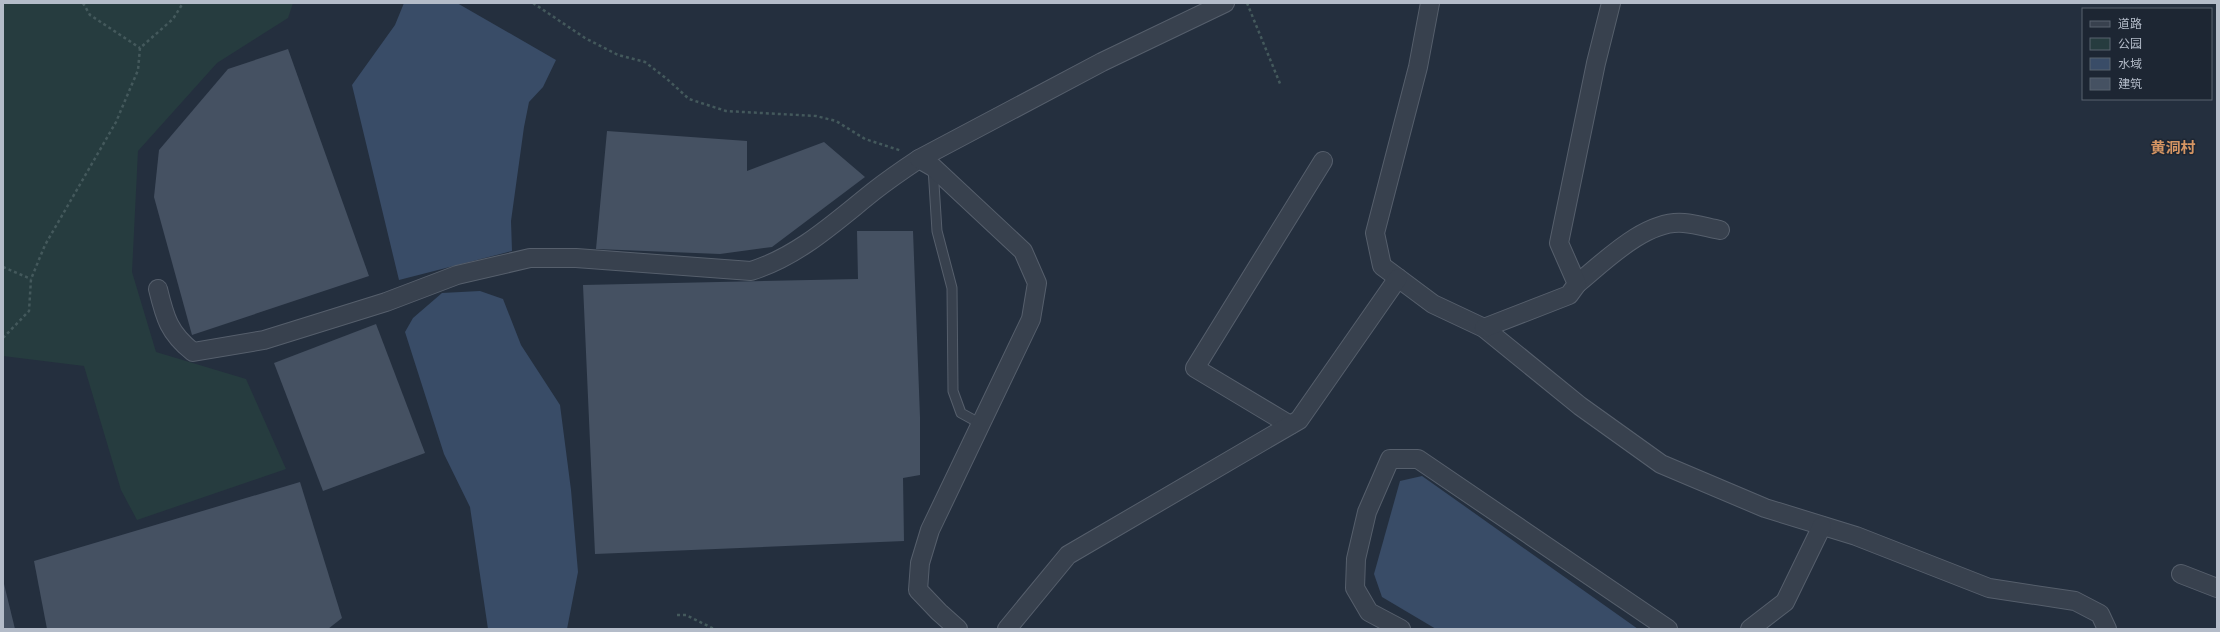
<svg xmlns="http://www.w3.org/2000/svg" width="2220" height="632" font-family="Lato,'Noto Sans SC',sans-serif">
<rect width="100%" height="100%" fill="#242f3e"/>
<path fill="#263c3f" d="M3,3h290l-5,15 -71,45 -79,88 -6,121 24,80 90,27 40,90 -149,51 -16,-30 -37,-124 -81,-10z"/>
<g fill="#394c67">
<path d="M404,3h53l99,57 -13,27 -14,15 -5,25 -13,94 1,30 -113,29 -47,-195 43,-60z"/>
<path d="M480,291l23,8 18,46 39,60 11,85 7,82 -11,57h-79l-18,-122 -26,-53 -39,-122 8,-14 29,-25z"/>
<path d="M1422,476l216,153h-202l-54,-32 -8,-23 26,-93z"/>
</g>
<g fill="#455162">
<path d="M288,49l81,227 -177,59 -38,-138 5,-47 69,-81z"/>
<path d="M607,131l140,10v30l77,-29 41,35 -93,70 -52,7 -124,-5z"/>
<path d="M857,231h56l7,186v58l-17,3 1,63 -309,13 -12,-269 275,-6z"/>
<path d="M376,324l49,129 -102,38 -49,-128z"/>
<path d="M300,482l42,136 -14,11h-281l-13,-68z"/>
<path d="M4,584l11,45h-12z"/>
</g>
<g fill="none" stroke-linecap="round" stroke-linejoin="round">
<defs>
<path id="service" d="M933,168l4,63 15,57 1,103 8,22 20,11"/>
<g id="minor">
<path d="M1430,3l-12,64 -43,166 7,33 51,38 51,24 96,78 81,58 104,44 91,28 133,52 86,13 25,13 7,15"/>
<path d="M1577,284c27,-22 69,-65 107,-61 12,1 25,5 36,7"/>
<path d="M158,289c7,29 11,44 35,63l71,-12 122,-38 71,-27 73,-17h46l175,13c48,-15 84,-49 123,-80 14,-11 30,-22 45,-32"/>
<path d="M1484,328l85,-33 8,-11 -18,-41 37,-180 15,-60"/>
<path d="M1290,425l-95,-57 128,-207"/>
<path d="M2181,574l36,14"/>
<path d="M958,629l-19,-17 -21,-22 2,-27 10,-33 101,-211 6,-36 -14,-32 -90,-84 -14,-8 183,-97 123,-59"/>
<path d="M1007,629l61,-74 231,-135 99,-142"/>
<path d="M1401,629l-32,-17 -14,-24 1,-29 11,-47 23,-53h28l250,170"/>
<path d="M1750,629l35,-27 37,-76"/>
</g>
</defs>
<use href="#service" stroke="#565f6c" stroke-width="11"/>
<use href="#minor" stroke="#565f6c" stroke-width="20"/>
<g stroke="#44595c" stroke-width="2.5" stroke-dasharray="3 3" stroke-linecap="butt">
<path d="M83,3l7,12 50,33"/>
<path d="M533,3l52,35 33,17 27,7 22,17 22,20 37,12 90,5 20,5 29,18 37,12"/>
<path d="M1247,3l34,83"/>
<path d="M3,267l28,12"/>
<path d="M3,338l26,-27 2,-32 14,-34 71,-123 22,-52 2,-22 33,-29 10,-16"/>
<path d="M677,615h9l28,14"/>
</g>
<use href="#service" stroke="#38414e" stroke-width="9"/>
<use href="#minor" stroke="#38414e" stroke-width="18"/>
</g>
<g text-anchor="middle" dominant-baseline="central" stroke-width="3" stroke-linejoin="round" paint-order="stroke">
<g font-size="15" font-weight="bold" fill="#d59563" stroke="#1d2633">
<text x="2173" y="147">黄洞村</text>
</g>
</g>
<rect width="2220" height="632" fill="none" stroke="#b4bcc9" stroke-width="8"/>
<rect x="2082" y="8" width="130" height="92" fill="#1d2633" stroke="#59626f"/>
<rect x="2090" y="21" width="20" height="6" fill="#38414e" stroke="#59626f"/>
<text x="2118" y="28" font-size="12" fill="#b4bcc9">道路</text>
<rect x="2090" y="38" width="20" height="12" fill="#263c3f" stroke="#59626f"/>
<text x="2118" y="48" font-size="12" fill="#b4bcc9">公园</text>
<rect x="2090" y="58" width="20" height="12" fill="#394c67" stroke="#59626f"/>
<text x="2118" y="68" font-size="12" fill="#b4bcc9">水域</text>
<rect x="2090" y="78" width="20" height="12" fill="#455162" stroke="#59626f"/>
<text x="2118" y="88" font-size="12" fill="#b4bcc9">建筑</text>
</svg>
